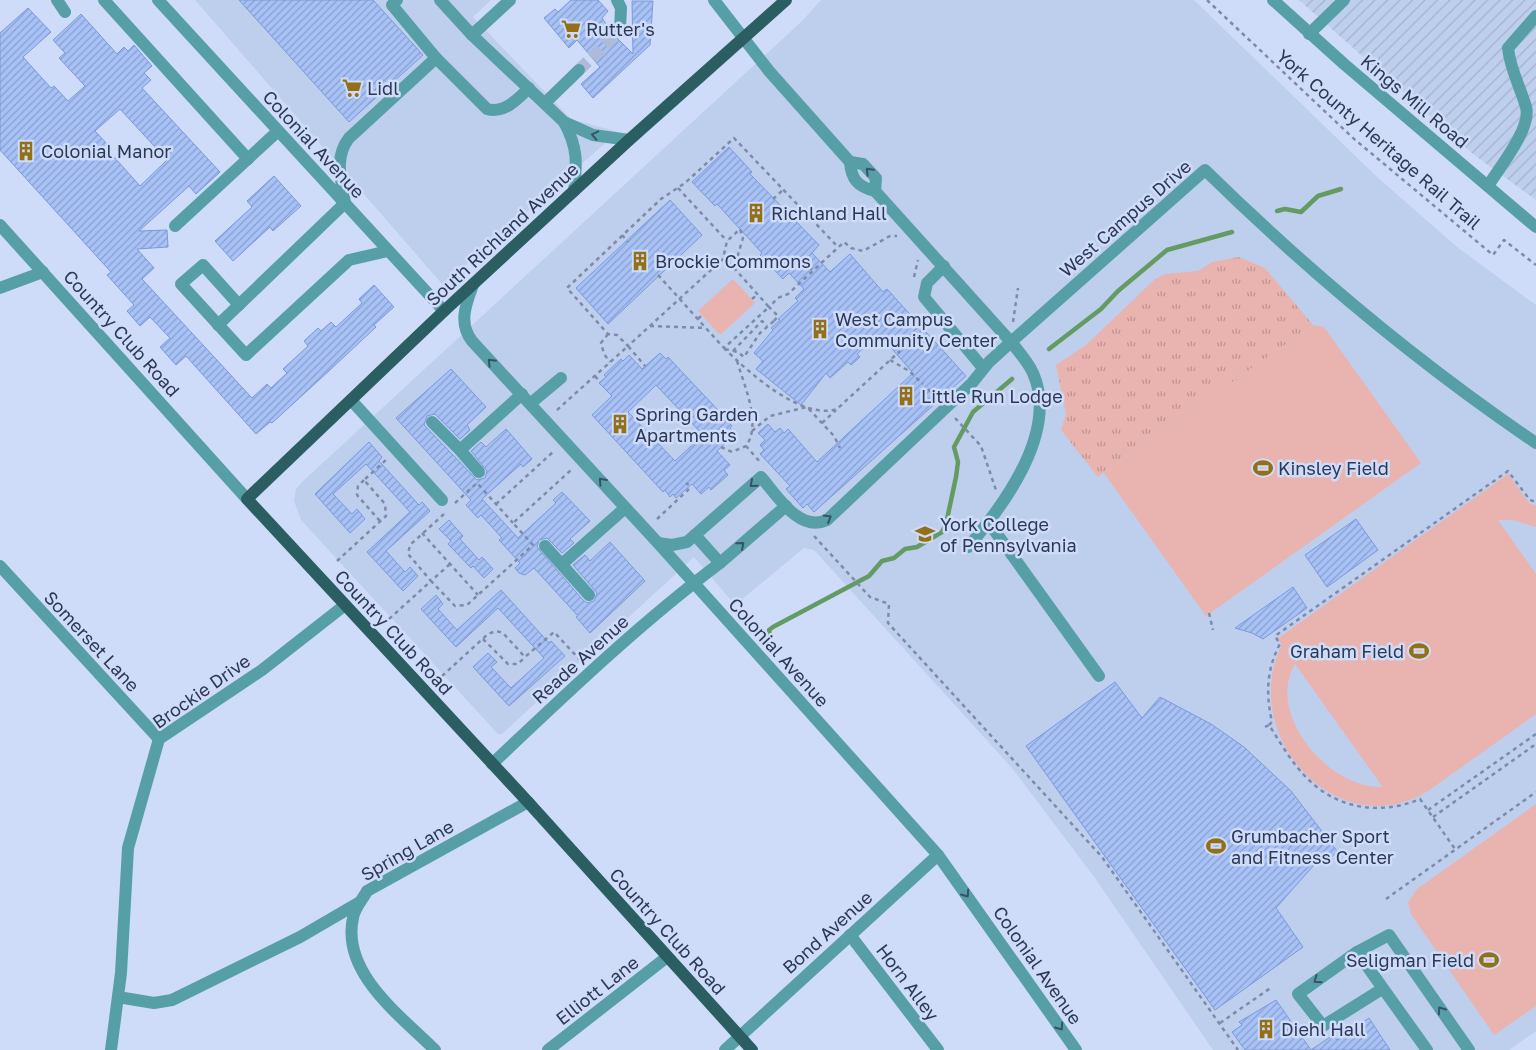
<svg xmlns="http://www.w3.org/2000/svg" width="1536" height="1050" font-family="'Golos Text',sans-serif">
<defs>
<pattern id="industrial-furrows" width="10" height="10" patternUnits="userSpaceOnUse" patternTransform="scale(1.25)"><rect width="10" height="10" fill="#beceed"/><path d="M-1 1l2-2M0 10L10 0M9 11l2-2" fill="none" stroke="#a3b2cd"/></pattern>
<pattern id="grass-tufts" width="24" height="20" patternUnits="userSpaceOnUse" patternTransform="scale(1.25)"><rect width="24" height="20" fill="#e9b4af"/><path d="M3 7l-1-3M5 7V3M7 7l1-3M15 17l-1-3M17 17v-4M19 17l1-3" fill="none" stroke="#bd9391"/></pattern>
<pattern id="building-hatch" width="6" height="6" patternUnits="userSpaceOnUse" patternTransform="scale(1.25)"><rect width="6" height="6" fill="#a8c2f7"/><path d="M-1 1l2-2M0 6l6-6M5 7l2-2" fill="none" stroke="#899fcb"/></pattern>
</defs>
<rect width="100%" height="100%" fill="#cedcf9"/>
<g fill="#beceed">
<path d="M195,0h296l-18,17 98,102 47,13 -175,153z"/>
<path d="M821,0h373l183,177 80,70 79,58v726l-27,19h-296l-118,-172 -83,-110 -198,-218 -10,-2 -69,57 -41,-48 -192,177h-4l-197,-214 -7,-19 2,-12 5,-6 501,-462z"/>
</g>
<path fill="url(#industrial-furrows)" d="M1299,0h237v200l-63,-46z"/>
<path fill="url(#grass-tufts)" d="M1239,257l26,11 48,57 -215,152 -37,-47 5,-16 -10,-49 30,-20 69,-66 10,-5 33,-3 14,-9z"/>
<g fill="#e9b4af" fill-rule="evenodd">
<path d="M733,279l22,24 -35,32 -22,-24z"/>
<path d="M1313,325l11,2 97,136 -215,153 -102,-143z"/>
<path d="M1508,474l21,29 7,3v21l-23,-7h-15l38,54v140l-108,77c-91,56 -191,-57 -146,-146l-5,-6zM1295,664l87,122v1c-53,2 -117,-73 -87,-123z"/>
<path d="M1536,804v202l-42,29 -83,-121 -3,-12 9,-13z"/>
</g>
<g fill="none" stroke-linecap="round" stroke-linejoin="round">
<g stroke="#639b63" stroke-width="4.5">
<path d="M1277,211l8,-2 16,3 17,-16 23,-7"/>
<path d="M1049,349l52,-40 17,-18 49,-41 65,-18"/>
<path d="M770,635l-1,-5 4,-3 96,-51 13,-15 12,-3 11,-9 12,-2 25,-15 4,-8 10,-47 2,-15 -4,-15 19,-35 39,-33"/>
</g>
</g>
<g fill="url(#building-hatch)" stroke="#7a9adf" fill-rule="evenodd">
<path d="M239,0h134l50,55 -74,67z"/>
<path d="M571,0h27l10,11 -6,7 11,16 20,20 -1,-53h21l-3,44 -57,53 -12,-14 19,-17 -23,-27 -8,8 -25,-30 11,-9 3,3z"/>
<path d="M28,8l23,24 -28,25 28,31 3,-2 14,15 17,-15 -26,-28 6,-5 -12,-13 28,-26 36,40 7,-7 4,4 6,-6 18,21 -8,7 7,7 -9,8 78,84 -24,22 -7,-8 -50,45 28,-1 1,17 -31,2 17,19 -12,11 110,119 15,-14 4,4 16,-15 -4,-4 25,-23 -4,-5 14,-13 3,3 10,-9 5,5 26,-24 -3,-4 15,-14 20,22 -20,18 2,2 -46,43 -58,53 -2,-1 -14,12 -70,-78 -10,9 -16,-18 10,-9 -20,-21 -10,9 -13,-15 7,-6 -27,-30 4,-3 -111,-122v-117zM120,109l47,51 -27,26 -33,-37 2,-3 -14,-15z"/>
<path d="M729,147l23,25 -2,2 69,71 -7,8 18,19 20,-18 33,38 4,-3 79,87 -152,136 -7,-8 -4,4 -17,-19 4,-3 -30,-32 4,-4 -4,-5 5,-5 -7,-7 10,-9 7,8 5,-4 4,5 4,-4 29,33 96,-89 -34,-39 -22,20 3,3 -9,8 -3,-3 -18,16 -4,-5 -25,32 -45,-36 7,-8 -9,-8 19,-23 -2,-2 9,-8 -2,-1 20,-18 -3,-3 9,-9 -15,-16 -6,6 -23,-24 2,-2 -45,-49 -2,2 -23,-24z"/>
<path d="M274,176l27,30 -28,25 -3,-4 -37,34 -18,-20 37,-34 -5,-6z"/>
<path d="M670,200l32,35 -94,89 -32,-36z"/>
<path d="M660,353l6,6 2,-2 49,52 15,17 -2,2 6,6 -19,17 13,14 -6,5 4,5 -17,15 -2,-3 -8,7 -9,-10 -16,14 -3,-4 -3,3 -5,-7 -2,2 -71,-77 20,-19 -13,-13 7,-6 -2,-2 17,-16 2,2 6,-6 13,14zM656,385l47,50 -28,26 -47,-49z"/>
<path d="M451,369l35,38 -19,18 3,5 -10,9 -25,-25 -8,2 -3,9 53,55 8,-2 2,-7 -16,-20 10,-9 5,5 20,-18 8,9 18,21 -9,8 -2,-3 -39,35 36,39 38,-35 -3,-3 9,-8 28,29 -20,18 4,4 -12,10 -15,-15 -8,2 -2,7 46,53 4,3 7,-2 3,-8 -24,-28 12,-10 5,6 20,-19 35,39 -55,52 -14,-16 2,-1 -44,-48 -9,7 -6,-2 -4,-5 5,-5 -21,-23 3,-2 -21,-23 -3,3 -12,-13 5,-5 -75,-82z"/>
<path d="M369,442l13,15 -3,4 40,44 3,-3 8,9 -44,40 19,21 5,-5 8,9 -15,15 -36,-39 43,-40 -44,-48 -33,30 19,20 5,-5 8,10 -15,14 -35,-39z"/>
<path d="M1356,519l22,31 -51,37 -22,-32z"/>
<path d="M449,520l14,16 -3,3 19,21 3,-3 11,12 -9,9 -11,-12 -2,2 -23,-24 3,-3 -12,-12z"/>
<path d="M1293,587l14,21 -44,31 -11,-6 -17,-5z"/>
<path d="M501,590l48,53 2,-2 14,15 -56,50 -36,-39 15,-14 9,9 -6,5 20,21 33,-30 -46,-50 -42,39 -35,-38 15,-14 7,9 -5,5 19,21z"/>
<path d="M1115,682l27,36 18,-21 51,27 33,23 47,44 46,60 -10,12 -6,-6 -45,51 27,39 -88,63 -189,-264z"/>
<path d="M1276,1000l35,50h-66l-13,-18 10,-7 -3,-3z"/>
<path d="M1369,1018l21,32h-79l22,-15 4,5z"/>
</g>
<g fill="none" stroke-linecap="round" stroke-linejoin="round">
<path stroke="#aebbd8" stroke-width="12" stroke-dasharray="12 6" stroke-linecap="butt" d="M579,70l41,-40"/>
<g stroke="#7e8ba8" stroke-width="2.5" stroke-dasharray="4 4" stroke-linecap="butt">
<path d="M1207,0l146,138 140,117 11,-15 32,25"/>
<path d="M678,188l49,53"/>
<path d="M773,199l11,-10"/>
<path d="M622,235l6,7"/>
<path d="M723,259l11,9"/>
<path d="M804,261l9,10"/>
<path d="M658,275c22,24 44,49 66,73l45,-41 -35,-39 9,-30 -3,-9 -13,12 -4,18 -95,87 -11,-11 -9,-1 -41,-46 94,-89 24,-16 49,-45 104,109"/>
<path d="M914,277l4,-17"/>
<path d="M752,299l6,-5"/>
<path d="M698,319l4,-4"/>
<path d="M774,321l4,-5 -9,-9 9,-9 10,-4 56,-52 7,6 12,3 27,-15h7"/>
<path d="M1013,322l5,-34"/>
<path d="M650,326l56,2"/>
<path d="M920,332l10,-8"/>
<path d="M608,334l-7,9 3,11 6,8"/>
<path d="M724,348c23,23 78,73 113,61l63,-58"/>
<path d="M725,349l13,3 6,5 16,-24 14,-12 2,3"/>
<path d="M733,351l29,-30 5,5"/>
<path d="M890,360l19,11 14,13"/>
<path d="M737,361c7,24 25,63 9,85l15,17"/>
<path d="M595,376l5,6"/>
<path d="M928,389l9,10"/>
<path d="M557,410l71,-64 17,20"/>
<path d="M955,418l26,28 15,44"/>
<path d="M822,423l14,-13"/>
<path d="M752,431l18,-15 37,-9 27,29 6,12"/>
<path d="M721,447l11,5 14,-6"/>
<path d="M364,480l-6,6 -1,9 23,26"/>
<path d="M455,503l22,-20 36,40"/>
<path d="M496,504l57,-52"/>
<path d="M444,514l-34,31 -2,9 23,27 19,-17"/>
<path d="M657,519l31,-29 1,-5 -3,-2"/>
<path d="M422,533l56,62"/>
<path d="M814,536l56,61 19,7 -1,19 214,234 136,193"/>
<path d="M337,561l49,-45 -1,-12 -21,-24 23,-21"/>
<path d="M1209,613l4,17"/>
<path d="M389,619l42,-38 24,25 12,-1 66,-60 -20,-22 58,-53"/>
<path d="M483,639l25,25h10l7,-7"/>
<path d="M442,676l46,-42 8,-3 7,2 22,24 29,-25 27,29"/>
<path d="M1269,725l3,-3c-6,-27 -6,-52 8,-78l-5,-8 233,-165 22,29 6,2"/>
<path d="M1265,727l4,-2c11,17 21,35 35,50 31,34 75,41 116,24l35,50"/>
<path d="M1428,810l108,-76"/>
<path d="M1433,817l103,-73"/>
<path d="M1386,899l150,-107"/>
<path d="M1220,1023l52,-36"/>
</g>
<g stroke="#579fa6" stroke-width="12">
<path d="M57,0l8,12"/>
<path d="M104,0l144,159"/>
<path d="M158,0l286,311"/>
<path d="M397,0l-5,5 44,53 51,51c17,5 31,-10 42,-21"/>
<path d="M440,0l32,35 92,87c14,26 13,40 10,69"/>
<path d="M617,0l4,8 -1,22"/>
<path d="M714,0l55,71 81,91c1,17 8,25 25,29l136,151 194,-172c102,100 213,193 331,273"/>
<path d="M1273,0l71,64 192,163"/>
<path d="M1309,34l35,-34"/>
<path d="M472,35l38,-35"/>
<path d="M546,102l33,-32"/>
<path d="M564,122l29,13 36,5"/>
<path d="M850,162l13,2 13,14 -1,13"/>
<path d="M1488,186c11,-18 44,-58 38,-79 -6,-21 -16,-38 -18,-59l28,-32"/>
<path d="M0,225l247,274"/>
<path d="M175,226l103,-95"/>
<path d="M944,266l-17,17 -3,14 59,71"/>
<path d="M473,285c-7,19 -15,38 -1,56l186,202 280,312 138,195"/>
<path d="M0,288l43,-16"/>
<path d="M239,305l-36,-40 -22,19 65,71 103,-95 39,-9"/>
<path d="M218,325l127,-122c-4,-23 -11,-46 4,-65l87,-80"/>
<path d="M351,400l91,100"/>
<path d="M531,403l30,-25"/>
<path d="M432,422l28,28 62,-56"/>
<path d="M460,450l19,22"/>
<path d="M989,523l110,153"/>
<path d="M695,535l25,28 66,-57"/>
<path d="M658,543l14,2 15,-3 74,-65c15,17 38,56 66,43l145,-137 17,-21 22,-20c8,10 17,20 22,31 26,59 -29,132 -65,174"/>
<path d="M545,546l44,49"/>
<path d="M562,564l63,-56"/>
<path d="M0,566l159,173"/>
<path d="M492,764c74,-70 147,-140 228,-201"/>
<path d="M850,935l88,115"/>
<path d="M1357,952l-59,42 25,32 59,-37"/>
<path d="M118,997l36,6 18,-3 128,-63 60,-35"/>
<path d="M111,1050l10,-77 7,-125 31,-109 103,-69 83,-65"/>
<path d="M435,1050c-34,-34 -94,-77 -82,-132 1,-9 10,-19 14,-27l161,-89"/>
<path d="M548,1050l119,-93"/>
<path d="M725,1050l213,-195"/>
<path d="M1427,1050l-70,-98 32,-17 80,115"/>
</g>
<path stroke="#2b5e63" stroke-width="12" d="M752,1050l-224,-248 -281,-303 197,-188 185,-171 157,-140"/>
</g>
<defs><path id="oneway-chevron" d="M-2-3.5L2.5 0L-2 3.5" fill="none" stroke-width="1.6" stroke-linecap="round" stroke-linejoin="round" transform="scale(1.25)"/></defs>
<g stroke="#37526a">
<use href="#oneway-chevron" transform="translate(595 135) rotate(-167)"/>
<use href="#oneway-chevron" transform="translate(869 171) rotate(-134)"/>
<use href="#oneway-chevron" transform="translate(491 362) rotate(-134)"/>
<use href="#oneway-chevron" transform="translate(602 481) rotate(-132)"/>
<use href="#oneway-chevron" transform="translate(753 484) rotate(139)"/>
<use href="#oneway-chevron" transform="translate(828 518) rotate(-31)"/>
<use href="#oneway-chevron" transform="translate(741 545) rotate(-41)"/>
<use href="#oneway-chevron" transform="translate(966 894) rotate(55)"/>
<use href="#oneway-chevron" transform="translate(1317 980) rotate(145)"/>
<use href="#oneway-chevron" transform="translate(1441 1010) rotate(-125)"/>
<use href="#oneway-chevron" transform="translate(1060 1027) rotate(55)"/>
</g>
<defs>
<symbol id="supermarket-bare" viewBox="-9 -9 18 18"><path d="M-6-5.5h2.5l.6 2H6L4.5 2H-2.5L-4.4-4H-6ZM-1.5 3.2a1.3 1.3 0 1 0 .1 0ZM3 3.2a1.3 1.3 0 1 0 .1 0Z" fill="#937018" stroke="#cedcf9" stroke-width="2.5" paint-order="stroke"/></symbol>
<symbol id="building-bare" viewBox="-9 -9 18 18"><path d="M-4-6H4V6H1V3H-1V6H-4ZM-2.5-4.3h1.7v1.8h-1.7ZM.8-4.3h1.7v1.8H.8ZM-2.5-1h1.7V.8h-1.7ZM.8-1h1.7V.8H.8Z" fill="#937018" stroke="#cedcf9" stroke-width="2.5" paint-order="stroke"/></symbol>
<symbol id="stadium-bare" viewBox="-9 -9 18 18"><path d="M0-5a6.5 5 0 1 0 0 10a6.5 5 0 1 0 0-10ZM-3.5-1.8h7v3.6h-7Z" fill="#937018" stroke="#cedcf9" stroke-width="2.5" paint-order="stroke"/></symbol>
<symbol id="university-bare" viewBox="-9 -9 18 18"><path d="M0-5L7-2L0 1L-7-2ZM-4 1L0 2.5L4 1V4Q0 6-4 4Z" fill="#937018" stroke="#cedcf9" stroke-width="2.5" paint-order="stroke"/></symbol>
</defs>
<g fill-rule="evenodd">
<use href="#supermarket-bare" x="557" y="15" width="28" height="28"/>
<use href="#supermarket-bare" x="338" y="74" width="28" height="28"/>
<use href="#building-bare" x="12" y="137" width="28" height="28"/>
<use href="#building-bare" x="742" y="199" width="28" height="28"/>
<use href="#building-bare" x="626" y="247" width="28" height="28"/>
<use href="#building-bare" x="806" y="315" width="28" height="28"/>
<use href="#building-bare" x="892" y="382" width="28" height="28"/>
<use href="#building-bare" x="606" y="410" width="28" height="28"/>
<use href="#stadium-bare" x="1249" y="454" width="28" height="28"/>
<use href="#university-bare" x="911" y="520" width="28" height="28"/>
<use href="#stadium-bare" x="1405" y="637" width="28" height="28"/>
<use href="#stadium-bare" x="1202" y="832" width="28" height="28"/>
<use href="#stadium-bare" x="1475" y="946" width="28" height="28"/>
<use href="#building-bare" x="1252" y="1015" width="28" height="28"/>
</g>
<g text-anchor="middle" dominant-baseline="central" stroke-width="5" stroke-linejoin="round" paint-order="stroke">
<g font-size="18" fill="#2c3956" stroke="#cedcf9" text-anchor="start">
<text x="586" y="29">Rutter's</text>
<text x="367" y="88">Lidl</text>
<text x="41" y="151">Colonial Manor</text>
<text x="771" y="213">Richland Hall</text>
<text x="655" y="261">Brockie Commons</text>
<text x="835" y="319">West Campus<tspan x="835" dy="21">Community Center</tspan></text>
<text x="921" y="396">Little Run Lodge</text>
<text x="635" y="414">Spring Garden<tspan x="635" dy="21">Apartments</tspan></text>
<text x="1278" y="468">Kinsley Field</text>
<text x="940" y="524">York College<tspan x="940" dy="21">of Pennsylvania</tspan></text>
<text x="1404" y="651" text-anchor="end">Graham Field</text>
<text x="1231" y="836">Grumbacher Sport<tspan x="1231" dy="21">and Fitness Center</tspan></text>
<text x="1474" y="960" text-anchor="end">Seligman Field</text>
<text x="1281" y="1029">Diehl Hall</text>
</g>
<g font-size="18" fill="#2c3956" stroke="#cedcf9">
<text transform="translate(1415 101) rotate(40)">Kings Mill Road</text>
<text transform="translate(1379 139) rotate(41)">York County Heritage Rail Trail</text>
<text transform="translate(314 144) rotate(47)">Colonial Avenue</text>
<text transform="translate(1125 218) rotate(-41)">West Campus Drive</text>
<text transform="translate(502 234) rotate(-43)">South Richland Avenue</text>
<text transform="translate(122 333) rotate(48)">Country Club Road</text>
<text transform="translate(394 632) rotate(47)">Country Club Road</text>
<text transform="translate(92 641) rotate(47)">Somerset Lane</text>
<text transform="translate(779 652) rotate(48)">Colonial Avenue</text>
<text transform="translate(580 659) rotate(-42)">Reade Avenue</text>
<text transform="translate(201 691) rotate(-35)">Brockie Drive</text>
<text transform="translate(407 850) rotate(-30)">Spring Lane</text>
<text transform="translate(668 931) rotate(48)">Country Club Road</text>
<text transform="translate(827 932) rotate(-42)">Bond Avenue</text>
<text transform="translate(1038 965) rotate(55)">Colonial Avenue</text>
<text transform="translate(908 982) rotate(53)">Horn Alley</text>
<text transform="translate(597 990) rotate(-38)">Elliott Lane</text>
</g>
</g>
</svg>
